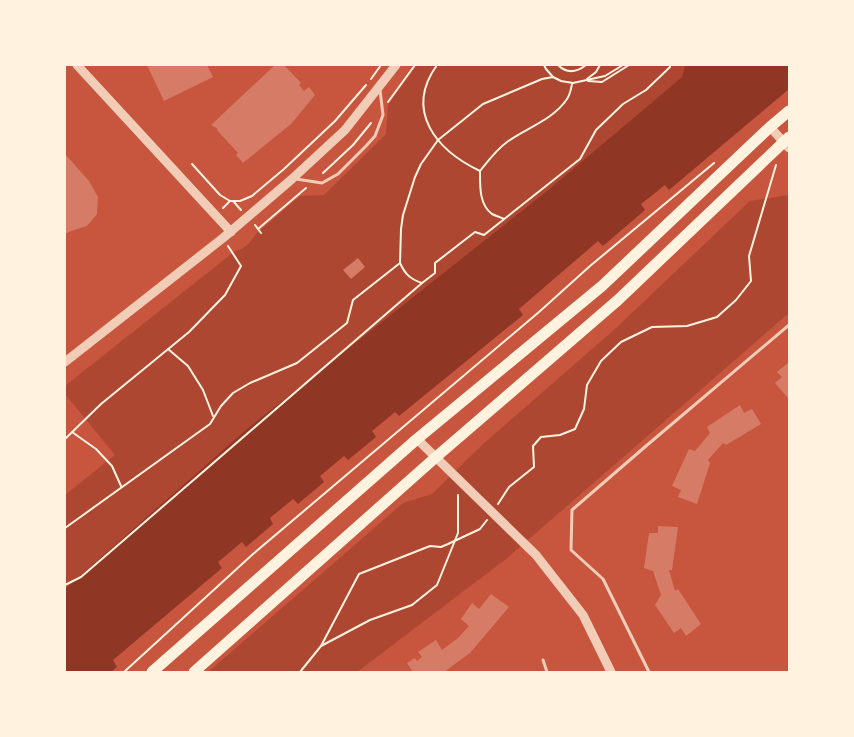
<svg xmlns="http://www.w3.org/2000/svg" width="854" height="737" font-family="Overpass,sans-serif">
<rect width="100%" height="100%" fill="#c8553d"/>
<g fill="#ae4732">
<path d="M417,65h268l-3,12 -134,113 -300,238 -183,161v-94l50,-40 -50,-61v-8l170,-135c10,-2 16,-9 21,-17l44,-38 24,-1 62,-61 2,-29z"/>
<path d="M789,195v118l-283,246 -149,113h-149l195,-169 29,-9 50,-49 133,-116 135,-128z"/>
</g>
<path fill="#8f3625" d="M685,65h104v24l-120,101 -4,-5 -24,19 4,6 -42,36 -5,-5 -79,68 4,6 -124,101 -4,-4 -23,19 4,6 -28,23 -4,-4 -24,20 4,6 -26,22 -5,-5 -23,19 3,6 -27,23 -4,-5 -24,20 4,6 -109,92 4,7 -6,5h-46v-83l183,-161 300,-238 134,-113z"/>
<g fill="#d67c66">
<path d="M147,65h60l6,12 -49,24z"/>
<path d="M275,65h9l17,18 -2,2 5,6 5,-4 6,8 -24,29 -48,39 -7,-8 2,-2 -21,-23 1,-1 -7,-4z"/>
<path d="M65,154l24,27 9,16 -1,17 -10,12 -16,5 -6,3z"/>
<path d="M358,258l7,9 -14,12 -8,-9z"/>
<path d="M789,362v35l-1,1 -13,-15 7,-6 -5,-5z"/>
<path d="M740,405l4,8 8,-4 9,15 -35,21 -3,-2 -15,17 2,3 -13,41 -19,-7 3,-7 -9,-4 17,-37 6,2 15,-18 -3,-6z"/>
<path d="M658,526l20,1 -6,43h-3l6,21 3,-2 23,35 -15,12 -5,-8 -7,5 -19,-28 6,-10 -8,-24 -9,-3 5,-35h9z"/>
<path d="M491,594l18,13 -39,46 -26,19h-31l-6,-9 8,-5 2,3 5,-4 -4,-5 18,-12 6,10 16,-12 11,-12 -8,-7 11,-16 7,6z"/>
</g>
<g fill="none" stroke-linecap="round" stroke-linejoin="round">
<g stroke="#fff3e0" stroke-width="2">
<path d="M437,65c-33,46 -1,85 43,106 0,14 -1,34 12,43 4,2 8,3 12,5"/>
<path d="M544,65l2,4 7,8"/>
<path d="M558,65c9,9 19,7 28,0"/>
<path d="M371,79l10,-14"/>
<path d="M587,79l9,-7 4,-7"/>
<path d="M588,81l14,1 27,-17"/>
<path d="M388,102l27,-37"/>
<path d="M192,164l28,31 10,6h10l12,-5 32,-27 51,-48 31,-36"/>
<path d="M480,171c8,-10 16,-21 27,-29 19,-14 46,-22 60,-43 3,-4 4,-10 5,-15"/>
<path d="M323,173l30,-28 18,-22"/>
<path d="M233,201l8,9"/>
<path d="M223,208l7,-7"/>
<path d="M255,225l6,8"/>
<path d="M258,229l48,-41"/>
<path d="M400,263c5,11 10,16 22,20"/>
<path d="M168,349l20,17 15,24 10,26"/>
<path d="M72,432l24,17 16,17 9,20"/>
<path d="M65,439l36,-35 88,-72 36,-37 16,-29 -13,-20"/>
<path d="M498,504l11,-17 25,-20 -1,-21 8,-9 19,-2 15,-6 9,-20 3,-24 14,-24 20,-19 31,-15 35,-1 30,-9 19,-17 15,-19 -2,-25 27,-91"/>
<path d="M65,528l145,-104 11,-18 12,-13 17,-10 47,-20 50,-40 6,-23 47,-37 1,-34 2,-14 12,-38 6,-13 17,-24 45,-36 59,-25 11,-2 8,4 12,2 32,-7 18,-11"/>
<path d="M65,585l16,-8 341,-294 13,-10v-10l40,-31 9,3 96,-76 16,-29 27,-26 23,-14 24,-23v-2"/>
<path d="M321,646l38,-72 71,-28 11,1 7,-3 32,-15 7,-9"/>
<path d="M124,672l129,-118 286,-242 51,-46 124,-103"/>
<path d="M300,672l21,-26 49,-26 42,-15 25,-20 21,-52v-38"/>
</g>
<g stroke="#f1ccb7" stroke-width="3">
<path d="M296,179l26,4 16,-9 28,-28 9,-10 8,-21 -3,-25"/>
<path d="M543,660l4,12"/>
<path d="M649,672l-46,-93 -32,-29 1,-40 74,-64 143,-121"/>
</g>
<g stroke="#f1ccb7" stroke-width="9">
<path d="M77,65l154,167"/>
<path d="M770,127l19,21"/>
<path d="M65,362l158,-124 69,-59 53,-49 51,-65"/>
<path d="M417,439l119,116 47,60 28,57"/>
</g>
<g stroke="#fff3e0" stroke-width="11">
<path d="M152,672l265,-233 185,-153 168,-159 19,-16"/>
<path d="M194,672l242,-215 182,-157 171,-163"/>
</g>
</g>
<rect width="854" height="737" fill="none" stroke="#fff3e0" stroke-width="132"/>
</svg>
